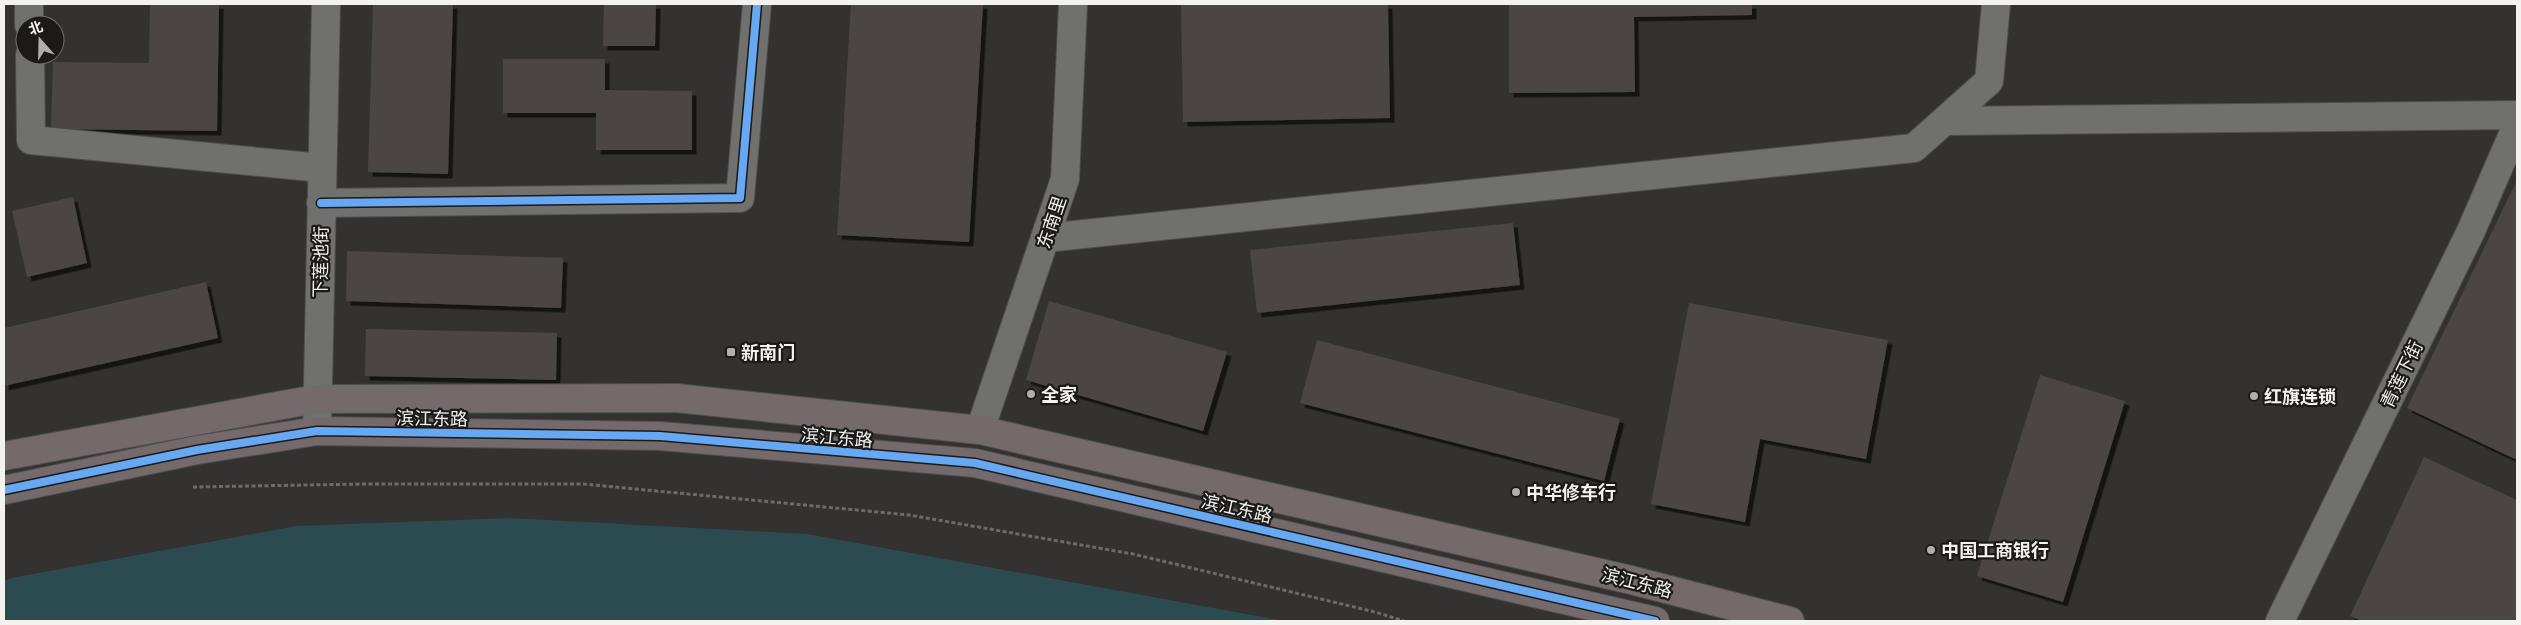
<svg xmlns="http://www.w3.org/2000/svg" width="2521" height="625" font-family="Commissioner,'Noto Sans SC',sans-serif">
<defs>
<filter id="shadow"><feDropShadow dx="4.5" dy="4.5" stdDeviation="0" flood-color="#0009"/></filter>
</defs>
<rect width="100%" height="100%" fill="#333230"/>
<path fill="#2c4b50" d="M510,518l297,16 477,87h-1280v-40l7,-3 286,-52z"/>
<g fill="#4b4545" filter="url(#shadow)">
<path d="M150,4h69l-2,127 -166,-2 2,-67 96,1z"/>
<path d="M373,4h80l-5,170 -80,-2z"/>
<path d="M604,4h52l-1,42h-52z"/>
<path d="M851,4h132l-14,238 -132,-7z"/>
<path d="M1181,4h207l2,114 -207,4z"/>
<path d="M1509,4h243v11l-118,2 1,75 -126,1z"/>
<path d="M503,59h102v31l87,1v59h-96v-37h-93z"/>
<path d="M2517,180v280l-110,-52z"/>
<path d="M73,197l14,66 -60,14 -15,-66z"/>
<path d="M1513,223l7,62 -263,28 -7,-63z"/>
<path d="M347,251l216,7 -2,50 -215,-7z"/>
<path d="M206,282l12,56 -214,48v-58z"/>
<path d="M1049,301l178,51 -24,79 -177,-51z"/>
<path d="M1689,303l199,37 -22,119 -106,-20 -15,83 -94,-18z"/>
<path d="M366,329l191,4 -1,47 -191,-4z"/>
<path d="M1317,340l303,79 -16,62 -304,-78z"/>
<path d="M2040,375l85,26 -62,201 -86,-26z"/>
<path d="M2424,457l93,43v121h-155l-12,-5z"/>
</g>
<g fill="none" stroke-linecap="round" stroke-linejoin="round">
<defs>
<g id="minor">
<path d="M29,4v21"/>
<path d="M30,55l1,85 291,28"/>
<path d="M1945,121l572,-6"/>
<path d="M321,203l419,-5 17,-194"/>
<path d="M1045,238l869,-90 75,-67 7,-77"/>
<path d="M980,430l85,-251 8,-175"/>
<path d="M317,431l9,-427"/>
<path d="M2280,621l191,-390 46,-106"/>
</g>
<g id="major">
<path d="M4,456l312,-57 360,-1 304,32 651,150 159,41"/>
<path d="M4,490l193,-40 120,-19 343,5 315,27 680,158"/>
</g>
</defs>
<use href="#minor" stroke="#4e4e4c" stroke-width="30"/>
<use href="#major" stroke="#4e4e4c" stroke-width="30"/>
<path stroke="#6b6b6a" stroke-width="3" stroke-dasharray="4 2.5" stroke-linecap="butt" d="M193,487l170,-3h220l326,31 224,39 242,58 29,9"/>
<use href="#minor" stroke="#70706f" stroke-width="28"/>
<use href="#major" stroke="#74696b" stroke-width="28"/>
<defs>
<g id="cycleway">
<path d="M321,203l419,-5 17,-194"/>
<path d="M4,490l193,-40 120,-19 343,5 315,27 680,158"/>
</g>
</defs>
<use href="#cycleway" stroke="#1b1a19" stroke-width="11"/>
<use href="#cycleway" stroke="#66a8f1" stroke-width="8"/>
</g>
<g fill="#b0afac" stroke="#1b1a19" stroke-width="2">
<rect x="726" y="347" width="10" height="10" rx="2.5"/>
<circle cx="1031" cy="394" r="5"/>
<circle cx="2254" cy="396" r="5"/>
<circle cx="1516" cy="492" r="5"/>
<circle cx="1931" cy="550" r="5"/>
</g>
<g text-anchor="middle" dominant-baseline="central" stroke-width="4.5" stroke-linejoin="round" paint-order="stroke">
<g font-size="18" fill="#f3f2ef" stroke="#1b1a19">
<text transform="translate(1051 222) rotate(-71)">东南里</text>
<text transform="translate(320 262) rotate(-89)">下莲池街</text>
<text transform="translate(2401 374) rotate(-64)">青莲下街</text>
<text transform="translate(432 418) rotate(1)">滨江东路</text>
<text transform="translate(837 437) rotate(5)">滨江东路</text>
<text transform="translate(1237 508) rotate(13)">滨江东路</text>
<text transform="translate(1637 582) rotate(14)">滨江东路</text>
</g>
<g font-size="18" font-weight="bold" fill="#f3f2ef" stroke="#1b1a19" text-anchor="start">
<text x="741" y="352">新南门</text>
<text x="1041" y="394">全家</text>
<text x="2264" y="396">红旗连锁</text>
<text x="1526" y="492">中华修车行</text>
<text x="1941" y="550">中国工商银行</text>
</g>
</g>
<rect width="2521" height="625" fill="none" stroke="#f3f2ef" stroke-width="10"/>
<g transform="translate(40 40) rotate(340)"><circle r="24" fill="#1b1a19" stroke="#71706f"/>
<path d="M0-4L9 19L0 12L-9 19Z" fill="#b0afac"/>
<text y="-8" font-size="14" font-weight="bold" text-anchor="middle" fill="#f3f2ef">北</text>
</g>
</svg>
